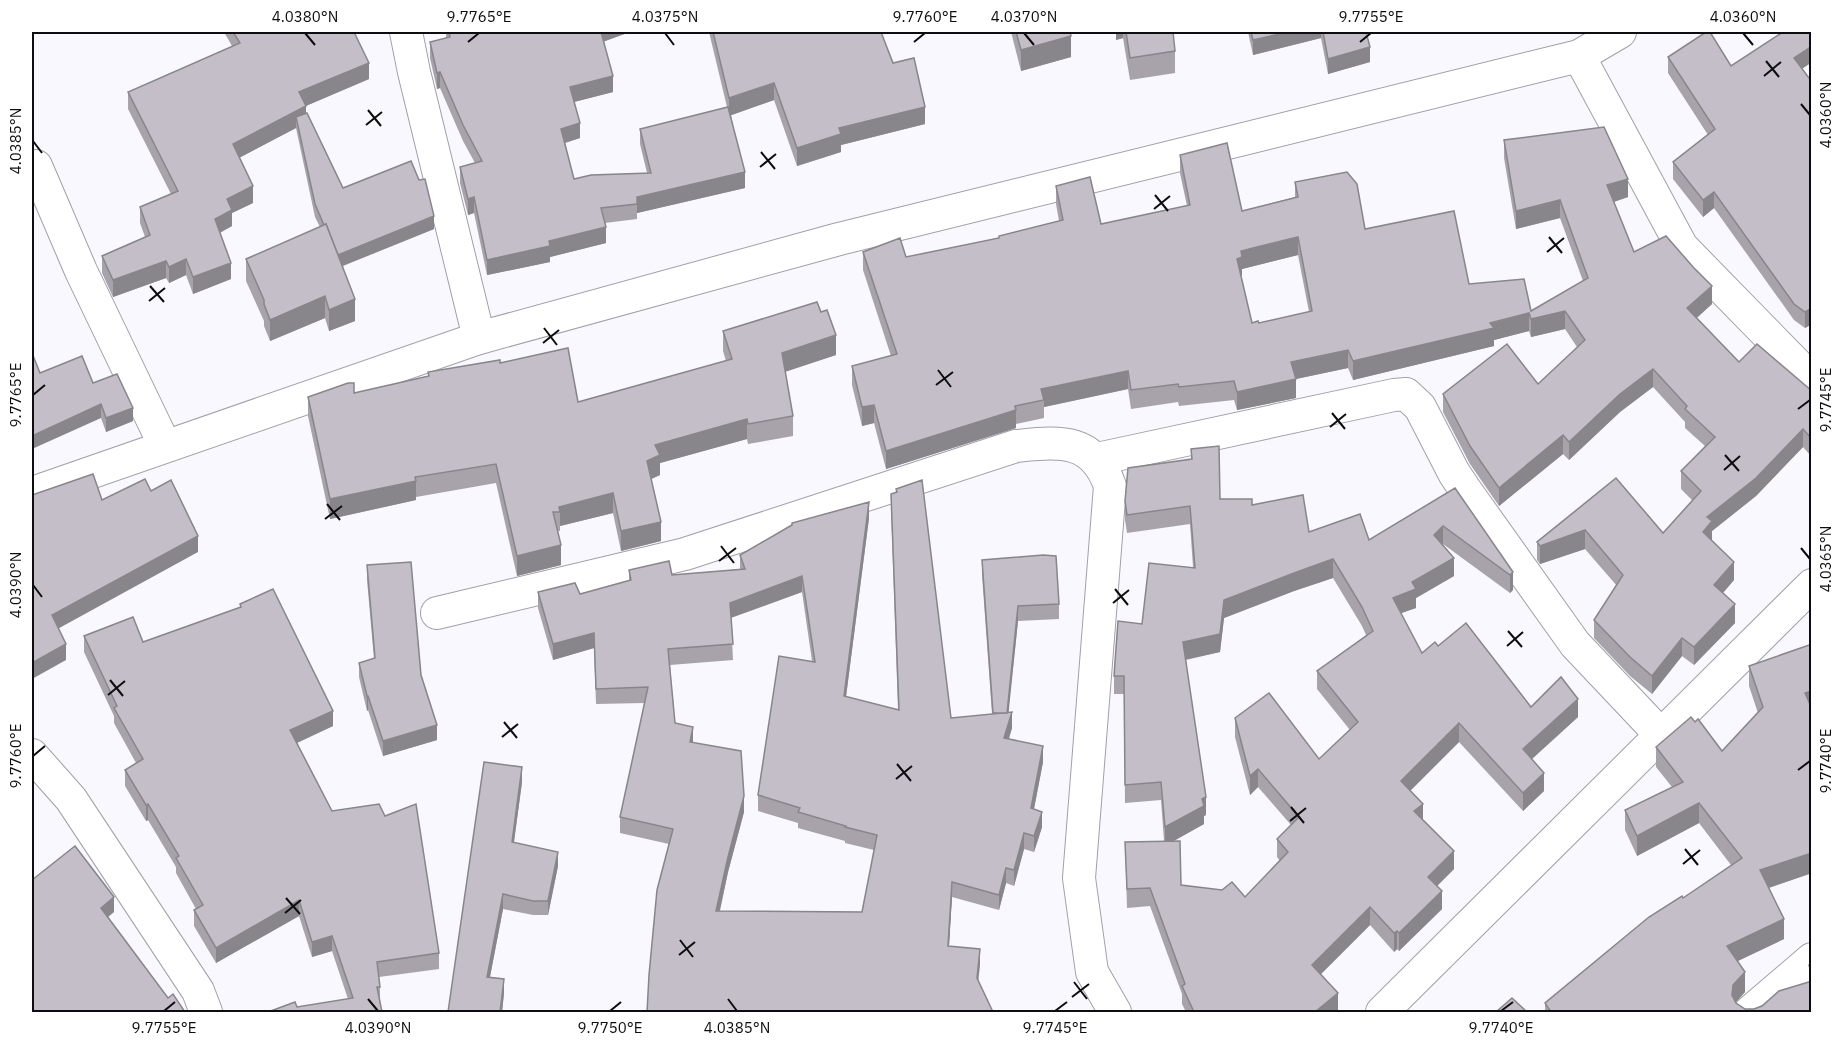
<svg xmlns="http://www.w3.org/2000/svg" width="1843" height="1044" font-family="'IBM Plex Sans',sans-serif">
<rect width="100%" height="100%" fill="#f8f8fe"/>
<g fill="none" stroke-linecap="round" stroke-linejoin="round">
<defs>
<g id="street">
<path d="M406,32l8,40 65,266"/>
<path d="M1579,56l103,191 130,133"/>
<path d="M36,166l45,105 84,175"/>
<path d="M1097,459l297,-64 12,-1 14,13 34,66 10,15 111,156 86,91"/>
<path d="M32,493l447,-155 360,-99 740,-183 41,-24"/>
<path d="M437,613l248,-59 331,-108c43,-4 77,-9 94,40l-31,392 13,94 23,40"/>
<path d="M32,755l39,44 127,192 8,21"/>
<path d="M1382,1012l430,-427"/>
<path d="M1750,1012l62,-53"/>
</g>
</defs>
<use href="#street" stroke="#a1a0aa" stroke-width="34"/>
<use href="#street" stroke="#fff" stroke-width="32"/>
</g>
<g fill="#a8a3ab" fill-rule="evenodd">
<path d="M224,32h130l15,47 -64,27 1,8 37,74 91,41 -91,37 12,55 -26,10 -4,-13 -55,23 -6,-15v-5l-18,-40v-22l74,-32 -5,-10 -19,-89 -57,30 14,45 -21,10v13l-12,7 11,46 -38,15 -7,-19 -17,8 -3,-5 -53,19 -11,-24v-17l43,-19 -5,-14v-16l31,-13 -43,-85v-17l104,-46z"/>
<path d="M446,32h184l-26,9 9,51 -39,10 6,36 -15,5 9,36 73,-6 -7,-29v-15l87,-22 -18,-75h172l12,31 32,61 -84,21v7l-44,14 -23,-66 -43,15 14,73 -108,25v6l-32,4 1,20 -56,14v5l-63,13 -13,-62 -6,2 -8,-32v-16l15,-4 -12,-22 -23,-53 -3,1 -7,-31v-16l16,-4z"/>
<path d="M1011,32h59l1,25 -50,14z"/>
<path d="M1116,32h57l2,19v22l-45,7 -7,-42 -7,2z"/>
<path d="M1248,32h118l4,30 -42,12 -7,-36 -68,17z"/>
<path d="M1812,32v30l-10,7 10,13v242l-7,4 -11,-8 -80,-112 -11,9 -30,-38v-17l35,-27 -40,-62v-16l63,9z"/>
<path d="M1504,140l124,57 -14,5 20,50 78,52 -15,14 42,44 73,29v66l-9,-10 -47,49 -44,35v8l-1,1 23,40 -11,13 12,30 -41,42 -12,-9 -30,38 -22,-18 -36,-38v-18l23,-34 -32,-37 -45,15 -3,-4v-18l79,-64 47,55 30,-32 -12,-12v-18l24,-25 -20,-18v-6l-32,-35 -33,25 -51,48 -6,-6 -64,52 -29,-42 -27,-52v-18l95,-10 39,-37 -12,-18 -34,8 -2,-6 -35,9v6l-141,34 -5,-12 -52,11v19l-59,12 -3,-10 -55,6 -1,-4 -47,7 -3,-20 -84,18v11l-28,6v4l-130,41 -12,-46 -12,3 -10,-41v-19l39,-10 -28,-86v-18l43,5 93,-19 60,-17 -3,-17v-18l45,38 86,-18 -7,-33v-18l62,56 53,-14v-15l70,47 104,55 62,27 52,-30 -23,-63 -44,11 -12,-71zM1298,255l11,57 -50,11h-7l-11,-47 1,-1v-6z"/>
<path d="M723,331l113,24 -51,16 8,45v20l-45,8 -1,-5 -87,24v12l-9,4 10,62 -40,10 -8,-38 -53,13v5h-2l3,34 -44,11 -21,-93 -80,14v3l-86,19 -22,-103v-19l46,-4 74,-17v-4l72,-9 78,39 148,-41 -3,-10z"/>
<path d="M40,373l53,10 40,38 -27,11 -5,-14z"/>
<path d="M1191,449l29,50 32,6 57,27 60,8 86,-52 58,84v18l-3,3 -67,-49 11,32 -38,22v10l-15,5 21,40 16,-7 93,61 47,10 -46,42 12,32 -21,20 -64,-69 -49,49 13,29 31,49 -17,17 5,23 -43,42 -2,-2 -3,3 -24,-27 -49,49 17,37 -2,1h-150l-4,-8v-10l-32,-88 -23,2 -2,-66 39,-1 -3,-41 -36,3 -1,-109h-10v-18l28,-52 51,-57 -3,-43 -63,9 -2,-13v-19l66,-41zM1333,578l29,48 4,9 -49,36v18l33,41 -31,29 -84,-41v19l15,58 8,-8 33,38 -14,14v18l3,4 -35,36 -64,-12 -8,-44 31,-17v-8l2,-1 -20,-155 34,-8 4,-34 70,-27z"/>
<path d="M896,489l55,229 41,-4 -10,-139v-15l77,44v15l-41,2 -10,92 4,15 -3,11 34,23 -9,47 8,18 -8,25 -10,-3 -10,37 -8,-3 -7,27 -47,-13 -3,49 31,19 -333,47 22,-168 -49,-11v-16l25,-114 -49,1 -2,-56 -41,12 -15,-52v-16l42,2 49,-14v-10l43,5 68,-6v-14l52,-29v-3l77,-5 -23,179 52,13 -7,-201v-15l5,-2zM802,592l10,69 -54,134v16l40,12v5l47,13v2l29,7 -12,62 -142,-1 8,-39 16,-60 -51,-69 -18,-20 -5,-58 63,-5 -2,-42z"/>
<path d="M367,565l54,110 16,65 -54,16 -15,-46 -1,1 -8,-34v-14l15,-4 -7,-79z"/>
<path d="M240,604l93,122 -36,17 35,68 107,142v16l-60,8 1,10v15l-83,5 51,-8 -16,-48 -20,6 -13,-41 -83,47 -22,-37v-16l2,-1 -20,-36v-6l-28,-47 -2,1 -21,-35v-16l11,-7 -22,-40v-7l-30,-64v-16l59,6 97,-35z"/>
<path d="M1812,644v229l-44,15 16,51 -46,22 7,31 -9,11 9,6h9l55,-27v-17l3,-2v49h-267v-9l138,-105 48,-33 -32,-42 -62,33 -12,-26v-20l47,-23 -16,-20v-20l66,4 36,-38 -9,-27v-20z"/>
<path d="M522,782l-8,60 44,24 -10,49h-15l-30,-6 -13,68 14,16 -2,19h-54z"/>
</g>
<g fill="#88858b">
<path d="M600,32h30l-30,11z"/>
<path d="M1116,32h7v6l-7,2z"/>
<path d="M1288,32h33v6l-68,17v-15z"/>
<path d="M1071,36v21l-50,14v-21z"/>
<path d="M1812,46v16l-18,12v-16z"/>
<path d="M1370,47v15l-42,12v-15z"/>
<path d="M369,63v16l-70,30v-17z"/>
<path d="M440,72v16l-3,1v-16z"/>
<path d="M613,76v16l-43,11v-16z"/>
<path d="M774,83v17l-45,16v-18z"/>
<path d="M306,106v17l-10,-6v11l-63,33v-17z"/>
<path d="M925,107v17l-84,21v7l-44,14v-18l42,-20z"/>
<path d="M580,123v15l-19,6v-15z"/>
<path d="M745,172v16l-108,25v-16z"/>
<path d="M1628,179v18l-21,7v-19z"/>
<path d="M253,186v17l-21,10v13l-17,9v-16l12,-20z"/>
<path d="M1714,192v16l-11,9v-17z"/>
<path d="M474,197v16l-6,2v-16z"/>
<path d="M1560,200v18l-44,11v-18z"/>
<path d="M434,216v13l-97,39v-13z"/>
<path d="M606,227v16l-56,14v5l-63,13v-15l62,-19z"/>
<path d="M1298,237v18l-56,14v6l-5,2v-18l4,-8z"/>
<path d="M186,259v16l-17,8v-16z"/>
<path d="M166,261v17l-53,19v-17z"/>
<path d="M231,263v16l-38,15v-17z"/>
<path d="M1712,286v18l-25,22v-18z"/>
<path d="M325,296v22l-55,23v-21z"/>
<path d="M355,299v22l-26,10v-21z"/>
<path d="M1812,308v16l-7,4v-16z"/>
<path d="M1565,311v18l-34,8v-18z"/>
<path d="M1529,313v18l-35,9v6l-141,34v-19z"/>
<path d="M836,335v20l-54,18v-20z"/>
<path d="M1348,350v18l-57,12v-18z"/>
<path d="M1653,369v18l-33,25 -51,48v-18l51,-48z"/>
<path d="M1128,371v18l-84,18v-7l-3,-11z"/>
<path d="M1296,379v19l-59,12v-18z"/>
<path d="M101,404v14l-69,31v-13z"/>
<path d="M874,405v18l-12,3v-19z"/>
<path d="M133,408v13l-27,11v-14z"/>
<path d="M1016,410v18l-130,41v-18z"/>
<path d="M747,419v20l-87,24v12l-13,6v-20l8,-16z"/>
<path d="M1803,429v18l-47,49 -44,35v8l-9,11v-18l4,-15z"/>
<path d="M1563,435v19l-64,52v-18z"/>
<path d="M416,481v19l-86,19v-20z"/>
<path d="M613,493v20l-53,13v-14l-1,-5z"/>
<path d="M869,502v16l-25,194v-16z"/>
<path d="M661,522v19l-40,10v-20z"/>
<path d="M1443,526v18l-9,10v-19z"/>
<path d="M1585,530v19l-45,15v-18z"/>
<path d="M198,536v16l-146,80v-17z"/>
<path d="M561,545v20l-44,11v-20z"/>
<path d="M1454,558v18l-38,22v10l-23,8v-18l19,-16z"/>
<path d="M1333,559v19l-39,13 -70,27 -4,34 -37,8v-18l41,-42 70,-27z"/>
<path d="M1734,562v18l-20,23v-18z"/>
<path d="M1513,572v18l-3,3v-18z"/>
<path d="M802,576v16l-72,26v-15z"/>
<path d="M1735,604v19l-41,42v-18z"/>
<path d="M1018,606v15l-11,107v-15z"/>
<path d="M594,633v15l-41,12v-16z"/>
<path d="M1682,638v18l-30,38v-18z"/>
<path d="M66,644v16l-34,19v-16z"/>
<path d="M1812,691v20l-7,-18z"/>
<path d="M367,696h1v14l-1,1z"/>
<path d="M1578,699v18l-55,50v-18z"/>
<path d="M333,711v15l-43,20v-16z"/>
<path d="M1012,712v16l-8,25v-15z"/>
<path d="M1459,723v19l-58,58v-19z"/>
<path d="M437,725v15l-54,16v-15z"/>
<path d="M693,727v15l-3,16v-16z"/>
<path d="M1043,746v16l-12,62v-16z"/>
<path d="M522,767v15l-10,74v-14z"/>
<path d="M1258,769v18l-8,8v-19z"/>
<path d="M1544,773v18l-21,20v-18z"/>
<path d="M744,796v16l-16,60 -12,55v-16l12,-54z"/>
<path d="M1206,797v18l-2,1v8l-39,22v-19l37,-28z"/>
<path d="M1699,803v20l-62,33v-20z"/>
<path d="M148,804v16l-2,1v-16z"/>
<path d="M1423,804v18l-9,-11z"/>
<path d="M1042,812v15l-8,25v-16z"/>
<path d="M1024,833v16l-10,37v-16z"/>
<path d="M1454,851v18l-26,26v-18z"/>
<path d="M558,852v14l-10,49v-14z"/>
<path d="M1812,853v20l-52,18v-21z"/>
<path d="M1006,868v15l-7,27v-15z"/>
<path d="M952,882v15l-4,65v-16z"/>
<path d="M1442,891v18l-43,42v-18z"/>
<path d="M503,894v15l-16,83v-15z"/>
<path d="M114,897v15l-13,11v-15z"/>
<path d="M299,900v16l-83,47v-15z"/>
<path d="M1370,907v18l-58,58v-18z"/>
<path d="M1784,919v20l-57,27v-20z"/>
<path d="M1397,931v18l-3,3v-19z"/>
<path d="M332,936v15l-20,6v-15z"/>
<path d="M980,949v16l-3,28v-15z"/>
<path d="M1745,972v20l-12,13 -1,-10 1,-10z"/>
<path d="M504,979v14l-2,19h-2z"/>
<path d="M1338,993v18l-2,1h-21z"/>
</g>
<g fill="#c3bec7" stroke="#88858b" stroke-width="1.5" fill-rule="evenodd">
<path d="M233,32h121l15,31 -70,29 7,14 -73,38 20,42 -26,13 5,11 -17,9 16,44 -38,14 -7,-18 -17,8 -3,-6 -53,19 -11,-24 48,-21 -10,-28 38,-16 -50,-99 112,-49z"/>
<path d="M449,32h152l12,44 -43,11 10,36 -19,6 13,50 17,-4 60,-2 -11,-44 88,-22 17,65 -108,25v7l-36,4 5,19 -57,14 1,5 -63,14 -13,-63 -6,2 -8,-32 22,-6 -19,-36 -23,-53 -3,1 -7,-31 20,-5z"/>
<path d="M713,32h168l12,31 21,-5 11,49 -86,21 2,6 -44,14 -23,-65 -45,15z"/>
<path d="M1016,32h54l1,4 -50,14z"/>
<path d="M1126,32h47l2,19 -45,7z"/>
<path d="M1251,32h37l-35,8z"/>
<path d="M1323,32h43l4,15 -42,12z"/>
<path d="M1706,32h4l21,34 52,-34h29v14l-18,12 18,24v226l-7,4 -11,-8 -80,-112 -11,8 -30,-38 42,-33 -47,-72z"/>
<path d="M307,113l36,75 68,-27 8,19 6,-1 9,37 -96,39 -12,-31 -2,1 -9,-21 -19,-87z"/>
<path d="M1604,127l24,52 -21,6 27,67 32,-16 28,32 18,18 -25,22 52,54 18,-18 55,47v48l-9,-10 -47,49 -49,39 5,4 -9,11 31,30 -20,23 21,19 -41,43 -12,-9 -30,38 -22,-19 -36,-37 29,-45 -38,-45 -45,16 -3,-4 79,-64 47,55 38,-42 -20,-20 34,-34 -30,-28 2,-3 -34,-37 -33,25 -51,48 -6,-7 -64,53 -29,-42 -27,-52 64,-50 31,40 47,-44 -20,-29 -34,8 -2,-6 -39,10 4,5 -141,33 -5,-11 -57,12 5,17 -59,13 -3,-11 -55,6 -1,-3 -47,6 -3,-19 -87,18 3,11 -29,6 1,4 -130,41 -12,-46 -12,2 -10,-41 45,-12 -34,-102 37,-14 6,19 93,-19v-2l64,-16 -7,-34 34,-9 11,47 89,-19 -10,-50 47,-12 15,68 56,-14 -3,-15 52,-10 10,12 8,45 89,-18 15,73 55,-5 7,32 57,-33 -28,-78 -44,11 -12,-71zM1298,237l14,74 -53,12 -1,-2 -6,2 -15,-64 5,-2 -1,-6z"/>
<path d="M326,224l29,75 -26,11 -4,-14 -55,24 -6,-16v-4l-18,-41z"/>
<path d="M817,302l4,10 6,-2 9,25 -54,18 11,63 -45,8 -1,-5 -92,26 5,10 -13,6 14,61 -40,9 -8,-38 -54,14 1,5h-7l8,33 -44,11 -21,-92 -81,13 1,4 -86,18 -22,-102 40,-14h6v10l75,-17 -1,-4 72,-12v3l68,-15 10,54 154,-43 -9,-28z"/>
<path d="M32,353l8,20 42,-17 11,27 24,-9 16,34 -27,10 -5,-14 -69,32z"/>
<path d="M1219,446l1,53h32v6l51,-10 6,37 51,-18 9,26 86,-52 58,84 -3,3 -67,-49 -9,9 20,23 -42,24 4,7 -23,9 29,55 13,-11 3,4 28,-23 65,84 30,-30 17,22 -55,50 21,24 -21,20 -64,-70 -58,58 22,23 -9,7 40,40 -26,26 14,14 -43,42 -2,-2 -3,2 -24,-26 -58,58 26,28 -23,19h-121l-12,-26 3,-2 -35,-96 -23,1 -2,-47 55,-1 1,44 41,5 10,-8 13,15 43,-45 -11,-13 22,-22 -41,-48 -8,7 -15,-58 34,-25 50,66 39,-37 -41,-51 56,-40 -11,-24 -29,-48 -39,14 -70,27 -4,34 -37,8 23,155 -4,2 2,7 -39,21 -4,-45 -36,3 -1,-109h-10l4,-55 24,3 7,-61 46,5 -5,-62 -63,9 -2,-14 3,-33 64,-9 -1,-10z"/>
<path d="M93,474l9,26 43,-21 6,12 20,-11 27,56 -146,79 14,29 -34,19v-168z"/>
<path d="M922,480l29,238 61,-6 -8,26 39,8 -12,62 11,4 -8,24 -10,-3 -10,37 -8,-2 -7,27 -47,-13 -4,64 32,3 -3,29 16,34h-346l2,-37 8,-85 16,-61 -53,-12 28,-130 -52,2 -2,-56 -41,11 -15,-52 37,-9 5,11 51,-14 -2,-10 40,-9 3,14 73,-6 -5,-14 52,-30v-2l77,-21 -25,194 55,14 -8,-216 6,-2 -1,-3zM802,576l13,86 -36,-6 -21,139 42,13 -2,4 48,14 -1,1 32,8 -15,77 -146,-1 12,-54 16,-61 -3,-45 -51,-9 3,-15 -18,-4 -7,-74 65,-5 -3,-41z"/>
<path d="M1043,555l13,1 3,48 -41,2 -11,107h-14l-11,-153z"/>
<path d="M411,562l10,113 16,50 -54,16 -15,-45h-1l-8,-33 16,-5 -8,-93z"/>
<path d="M273,589l60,122 -43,19 42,81 47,-7 6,12 31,-12 23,149 -62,9 3,25h-3l5,25h-114l27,-10 2,5 56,-9 -21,-62 -20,6 -13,-42 -83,48 -22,-38 9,-5 -27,-47 3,-2 -31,-52 -2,1 -21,-35 18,-11 -29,-51 3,-2 -33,-70 49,-19 10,25 98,-35 -1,-3z"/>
<path d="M1812,644v47l-7,2 7,16v144l-52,17 24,49 -57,27 18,26 -12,13 -1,10 4,8 9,6h9l8,-3 17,-15 33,-10v31h-261l-6,-9 104,-86 33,-21 1,2 59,-40 -43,-55 -62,33 -12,-26 58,-28 -27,-35 35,-30 4,5 3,-3 24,32 41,-44 -14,-41z"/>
<path d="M484,762l38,5 -10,75 46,10 -10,49h-15l-30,-7 -16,83 17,2 -4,33h-52z"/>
<path d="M75,846l39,51 -13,11 67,90 5,-4 12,18h-153v-132z"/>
<path d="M1812,963v12l-3,-10z"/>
<path d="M1512,998l15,14h-31z"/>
</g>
<path fill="none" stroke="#0d0d10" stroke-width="2" d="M305,33l10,12M665,33l9,12M1024,33l10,12M1743,33l10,12M468,42l11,-9M914,42l11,-9M1360,42l11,-9M1766,61l13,16M1764,76l17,-14M1801,104l9,11M368,110l13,16M366,125l16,-13M33,141l9,12M761,152l14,17M760,167l16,-13M1155,195l13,16M1154,209l16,-13M1549,237l13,16M1547,252l17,-14M150,286l14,16M149,301l16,-13M544,328l13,17M543,343l16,-13M938,370l13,17M936,385l17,-13M33,395l12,-10M1798,409l12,-9M1332,413l13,16M1330,427l16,-13M1725,455l14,16M1724,470l16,-14M327,504l13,16M325,519l17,-13M721,546l13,17M1801,548l9,11M719,561l17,-13M33,585l9,12M1115,589l13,16M1113,603l16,-13M1508,631l14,16M1507,646l16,-14M110,680l13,16M108,695l17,-14M504,722l13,16M502,737l16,-13M33,756l12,-10M897,764l14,17M1798,770l12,-9M896,779l16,-13M1291,807l13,16M1290,821l16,-13M1685,849l13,16M1683,864l17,-14M286,898l14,16M285,913l16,-13M680,940l13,17M679,955l16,-13M1074,982l13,17M1072,997l17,-13M368,999l10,12M728,999l9,12M164,1011l11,-9M610,1011l11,-9M1055,1011l12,-9M1501,1011l12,-9"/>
<rect width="1843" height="1044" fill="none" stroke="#ffffff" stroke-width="66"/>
<rect x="33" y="33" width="1777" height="978" fill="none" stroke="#0d0d10" stroke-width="2"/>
<g font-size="15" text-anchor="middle" fill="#0d0d10">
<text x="305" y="22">4.0380°N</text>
<text x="479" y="22">9.7765°E</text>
<text x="665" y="22">4.0375°N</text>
<text x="925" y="22">9.7760°E</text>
<text x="1024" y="22">4.0370°N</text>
<text x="1371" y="22">9.7755°E</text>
<text x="1743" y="22">4.0360°N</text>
<text transform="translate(1826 115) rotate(-90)" y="5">4.0360°N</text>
<text transform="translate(16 141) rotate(-90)" y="5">4.0385°N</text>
<text transform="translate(16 395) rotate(-90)" y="5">9.7765°E</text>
<text transform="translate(1826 400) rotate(-90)" y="5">9.7745°E</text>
<text transform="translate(1826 559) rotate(-90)" y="5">4.0365°N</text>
<text transform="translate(16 585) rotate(-90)" y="5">4.0390°N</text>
<text transform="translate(16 756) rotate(-90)" y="5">9.7760°E</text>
<text transform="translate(1826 761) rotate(-90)" y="5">9.7740°E</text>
<text x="164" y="1033">9.7755°E</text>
<text x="378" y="1033">4.0390°N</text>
<text x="610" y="1033">9.7750°E</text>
<text x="737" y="1033">4.0385°N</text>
<text x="1055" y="1033">9.7745°E</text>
<text x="1501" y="1033">9.7740°E</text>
</g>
</svg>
